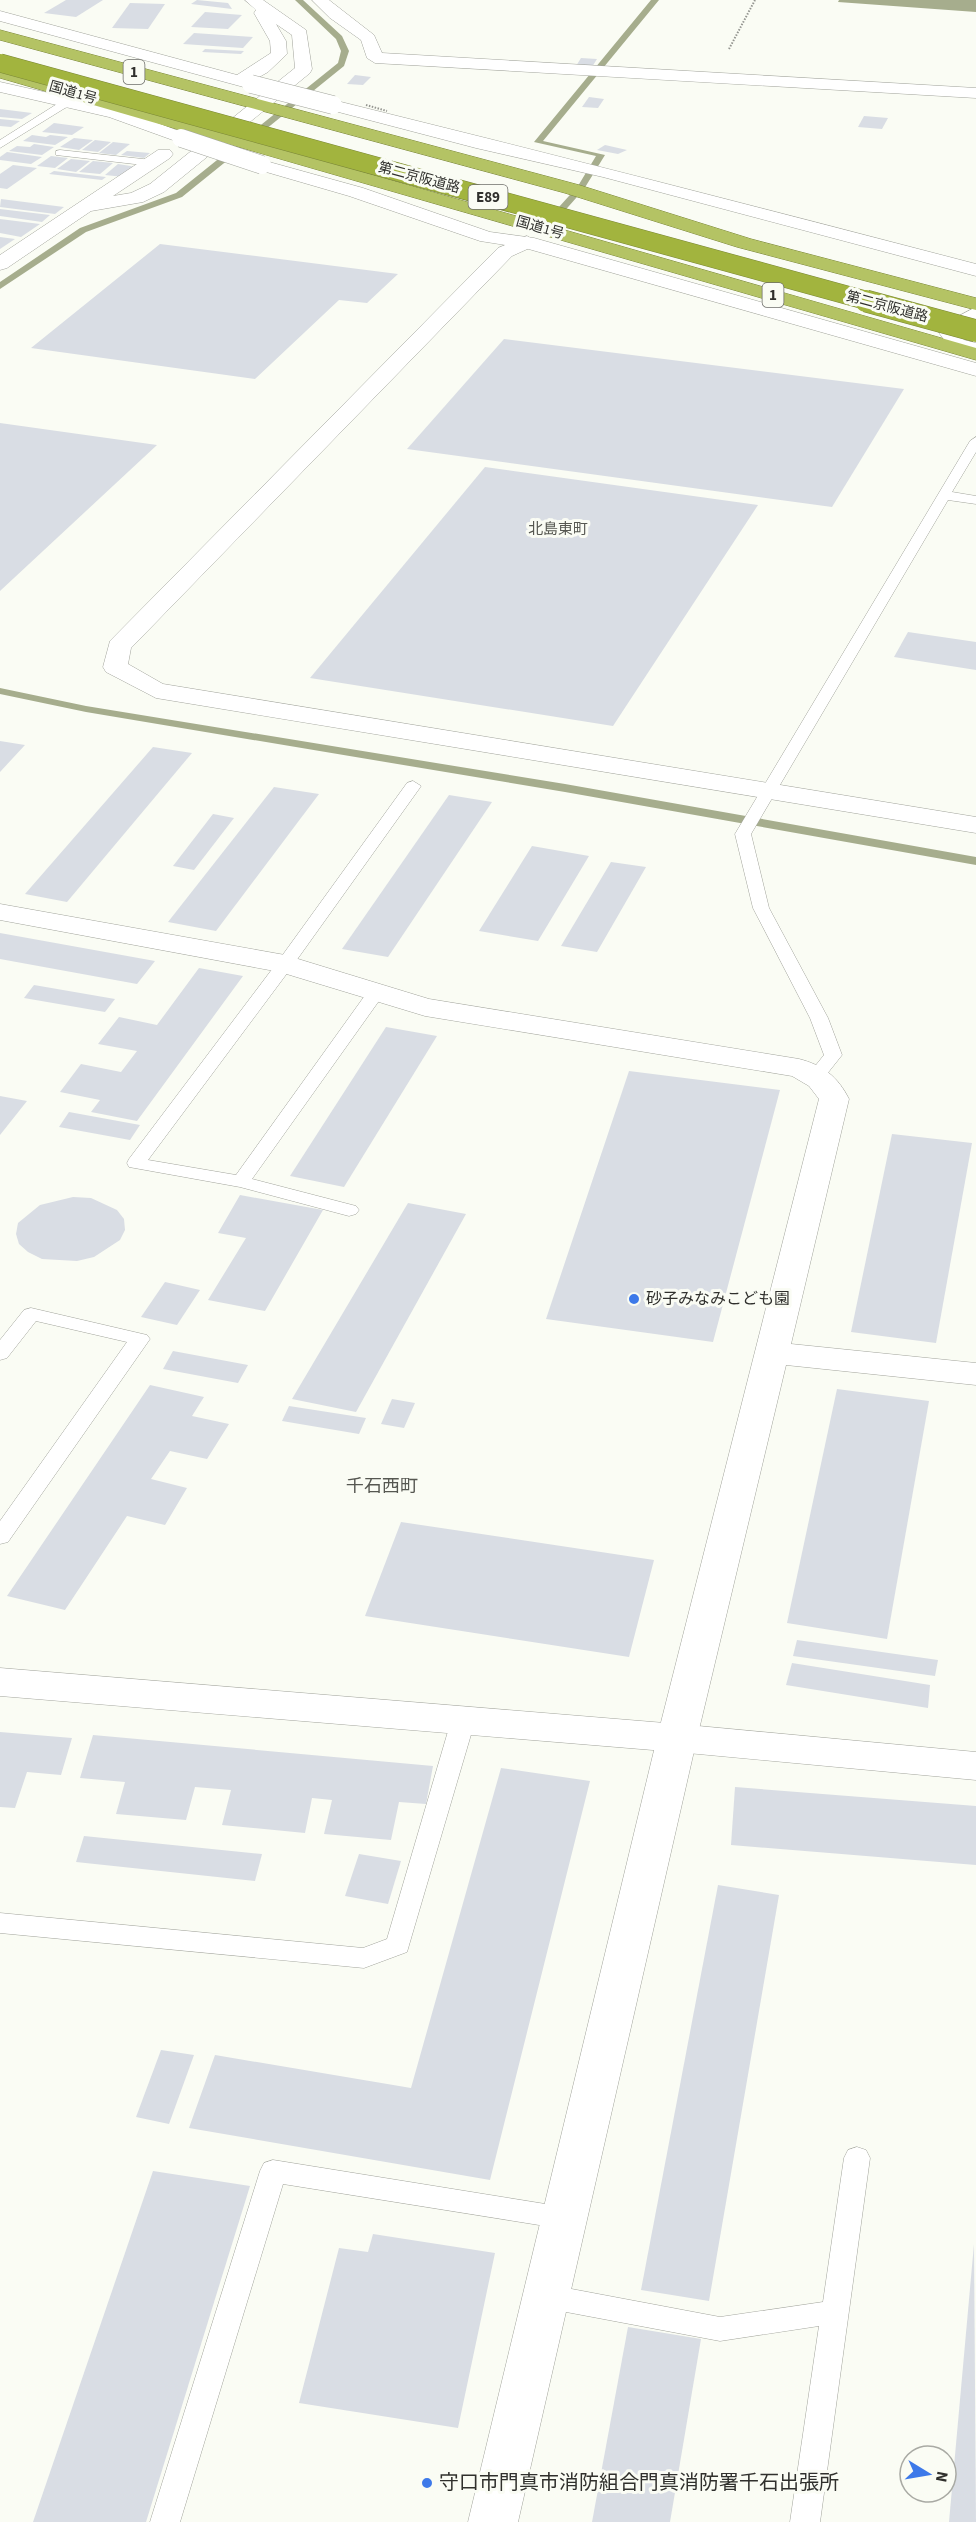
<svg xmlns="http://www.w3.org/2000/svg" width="976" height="2522" font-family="'Source Sans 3','Noto Sans JP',sans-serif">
<rect width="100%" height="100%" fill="#fafcf4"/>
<path fill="#a6ad8d" d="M839,0h137v12l-138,-10z"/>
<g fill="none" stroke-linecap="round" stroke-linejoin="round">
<g fill="#a6ad8d" fill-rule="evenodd">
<path d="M295,0h8l39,36 7,15 -5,15 -162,131 -96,35 -86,57v-7l80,-54 96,-35 162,-130 3,-12 -5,-12z"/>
<path d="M651,0h8l-116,141 62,14 -21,34 -38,43h-6v-4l38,-42 18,-30 -62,-14z"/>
<path d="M0,688l86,18 479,78 411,73v8l-411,-73 -479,-80 -86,-18z"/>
</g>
</g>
<g fill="#d9dde4">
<path d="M66,0h37l-27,17 -32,-4z"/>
<path d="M197,0l31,3 4,6 -41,-5z"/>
<path d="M130,3l35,1 -17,25 -36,-1z"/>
<path d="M205,12l37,3 -14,14 -37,-2z"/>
<path d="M194,33l59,4 -10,11 -60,-4z"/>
<path d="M205,49l39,2 -3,3 -39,-2z"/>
<path d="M581,58l16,1 -5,8 -16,-1z"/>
<path d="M355,75l16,2 -8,8 -16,-1z"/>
<path d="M589,97l15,2 -6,9 -16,-1z"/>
<path d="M0,109l32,4 -10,6 -22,-2z"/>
<path d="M864,116l24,2 -6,11 -24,-2z"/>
<path d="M0,119l20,2 -9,6 -11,-1z"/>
<path d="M54,123l30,4 -12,8 -30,-3z"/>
<path d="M32,135l14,2 4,-2 18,2 -13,8 -32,-4z"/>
<path d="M74,138l19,2 -14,10 -19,-3z"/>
<path d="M95,140l16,2 -13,10 -16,-2z"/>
<path d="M113,142l17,2 -14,11 -17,-2z"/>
<path d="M34,144l20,3 -12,8 -33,-4 8,-5 13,1z"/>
<path d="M605,145l22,5 -9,4 -21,-4z"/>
<path d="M127,151l23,2 -6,5 -23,-3z"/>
<path d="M7,152l35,5 -11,7 -31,-4v-3z"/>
<path d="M51,156l17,2 -13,10 -18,-2z"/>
<path d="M71,159l19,2 -14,11 -19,-3z"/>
<path d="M93,161l20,2 -13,11 -21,-2z"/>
<path d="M118,164l19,3 -13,10 -19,-2z"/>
<path d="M13,165l24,3 -30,21 -7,-1v-14z"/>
<path d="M54,171l52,6 -4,3 -53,-6z"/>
<path d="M1,199l63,8 -9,7 -55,-7z"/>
<path d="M0,209l50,6 -8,7 -42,-6z"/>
<path d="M0,219l40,5 -19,13 -21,-4z"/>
<path d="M0,237l15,2 -15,10z"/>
<path d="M160,244l238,30 -31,29 -28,-3 -84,79 -224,-31z"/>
<path d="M504,339l400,50 -72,118 -425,-58z"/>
<path d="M0,423l157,22 -157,146z"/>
<path d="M485,467l273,38 -145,221 -303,-48z"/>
<path d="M908,632l68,10v28l-82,-13z"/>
<path d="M0,741l25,4 -25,27z"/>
<path d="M153,747l39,6 -125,149 -42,-8z"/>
<path d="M274,787l45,7 -103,137 -48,-9z"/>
<path d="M449,795l43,7 -104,155 -46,-8z"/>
<path d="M213,814l21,4 -40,52 -21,-4z"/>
<path d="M532,846l57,10 -51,85 -59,-10z"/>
<path d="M611,862l35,5 -49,85 -36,-6z"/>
<path d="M0,933l155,28 -18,23 -137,-25z"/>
<path d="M199,968l44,8 -106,145 -46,-9 9,-12 -40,-8 21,-28 40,8 16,-21 -39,-7 21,-27 38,8z"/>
<path d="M34,985l81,14 -10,13 -81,-14z"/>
<path d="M386,1027l51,9 -93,151 -54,-11z"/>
<path d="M629,1071l151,19 -67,252 -167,-23z"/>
<path d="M0,1096l27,5 -27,34z"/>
<path d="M69,1112l71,13 -10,15 -71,-13z"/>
<path d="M892,1134l80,9 -36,200 -85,-11z"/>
<path d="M240,1195l83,15 -58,101 -57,-11 38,-62 -28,-5z"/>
<path d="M73,1197l18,1 26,12 7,9 1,11 -5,10 -26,17 -17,4 -35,-2 -14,-7 -9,-8 -3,-10 2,-11 22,-18z"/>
<path d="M408,1203l58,11 -110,198 -64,-13z"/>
<path d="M165,1282l35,8 -23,35 -36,-8z"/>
<path d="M173,1351l75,14 -10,18 -75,-14z"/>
<path d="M150,1385l54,12 -12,19 37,8 -22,35 -37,-8 -19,28 36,9 -22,37 -38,-9 -62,94 -58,-14z"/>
<path d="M837,1389l92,12 -42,238 -100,-16z"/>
<path d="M392,1399l23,4 -11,25 -23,-4z"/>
<path d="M289,1406l77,12 -7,16 -77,-13z"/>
<path d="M401,1522l253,38 -25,97 -264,-41z"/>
<path d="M797,1640l141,20 -3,16 -142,-20z"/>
<path d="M792,1663l138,22 -2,23 -142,-23z"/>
<path d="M0,1732l72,6 -11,37 -34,-3 -12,36 -15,-1z"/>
<path d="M93,1735l340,31 -7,38 -27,-2 -8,38 -67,-6 8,-34 -20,-2 -7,35 -83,-8 9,-35 -36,-3 -9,33 -70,-6 9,-32 -45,-4z"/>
<path d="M501,1768l89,13 -100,399 -301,-52 26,-73 196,33z"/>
<path d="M735,1787l241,19v59l-245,-20z"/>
<path d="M84,1836l178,18 -7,27 -179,-19z"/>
<path d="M359,1854l42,7 -13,43 -43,-8z"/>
<path d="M718,1885l61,10 -70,406 -68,-11z"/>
<path d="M161,2050l33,5 -25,69 -33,-7z"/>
<path d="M153,2171l97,15 -104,336h-113z"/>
<path d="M373,2234l122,19 -37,175 -159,-25 40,-155 29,4z"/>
<path d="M974,2244l2,278h-27z"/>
<path d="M628,2327l73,12 -31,183h-78z"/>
</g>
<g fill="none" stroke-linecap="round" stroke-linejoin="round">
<defs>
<g id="service">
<path d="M73,99l4,1v4l-12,4 -65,40v-8l57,-36z"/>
<path d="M60,150l92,10 5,3 -5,3 -96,-11v-4z"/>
<path d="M976,437v15l-24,40 24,4v8l-28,-4 -197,334 18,74 59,110 14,37 -19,24h-12l-3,-4 16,-20 -14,-37 -57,-110 -18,-74 235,-393z"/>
<path d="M413,781l8,5 -2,3 -128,179 -143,192 88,15 135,-188h12l3,4 -134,188 104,27 3,4 -3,4 -7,2 -109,-29 -111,-20 -2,-4 2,-4 150,-199 128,-177z"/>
<path d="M31,1308l116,27 3,4 -142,203 -8,2v-23l127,-179 -91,-21 -29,37 -7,2v-20l24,-30z"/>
<path d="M463,1713l8,2 4,6 -68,231 -43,16 -364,-35v-20l363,35 24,-9 64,-218 4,-6z"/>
<path d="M857,2147l9,3 4,8 -50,364h-30l29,-196 -99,15 -175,-33 -10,-4 -4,-8 4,-8 10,-4 175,33 103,-15 21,-144 4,-8z"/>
<path d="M273,2160l291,47 10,3 4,8 -4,8 -10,3 -281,-45 -103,338h-30l110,-351 4,-8z"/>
</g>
<g id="minor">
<path d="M245,0h18l43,30 6,39 -2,4 -146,119 -21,10 -52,9 -84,57 -7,2v-15l158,-105h12l3,4 -3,4 -57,38 18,-3 19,-9 145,-116 -3,-33 -16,-11 10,17 1,13 -19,18 -14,8 5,4 -8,5 -251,-68v-10l237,64 34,-22 -1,-12 -16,-28 2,-3z"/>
<path d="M312,0h17l45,35 8,18 594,35v10l-601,-35 -8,-5 -6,-18 -31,-22z"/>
<path d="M333,100c215,53 429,108 643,164v12l-373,-99 -127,-29 -149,-39 -3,-4 3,-4z"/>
<path d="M527,236l10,6 -3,4 -22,10 -381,392 -3,16 35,20 813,133v16l-820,-135 -50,-26 -3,-5 7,-26 388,-393z"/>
<path d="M976,307v14l-17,11 5,8 12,3v12l-26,-7 -13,-18 3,-4z"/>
<path d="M0,904l285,51 144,44 370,60c24,6 39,18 50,40l-58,245 185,19v22l-190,-20 -89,373 -179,784h-50l189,-784 162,-639 -10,-13 -17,-10 -367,-60 -145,-44 -280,-52z"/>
</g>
<g id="tertiary">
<path d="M0,82l120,27 67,25 3,4 -9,5 -72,-26 -109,-25z"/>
<path d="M262,160l101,28 127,44 44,6 442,125v13l-451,-128 -45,-7 -131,-45 -93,-27 -3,-4 3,-4z"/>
<path d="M0,1668l677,56 299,28v28l-299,-28 -677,-56z"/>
</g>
<g id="trunk">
<path d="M0,30l579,155 172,54 225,59v12l-239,-63 -172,-54 -565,-153z"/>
<path d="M0,68l976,280v12l-976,-282z"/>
</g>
</defs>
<use href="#service" stroke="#a2a49c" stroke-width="1"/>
<use href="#minor" stroke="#a2a49c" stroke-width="1"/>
<use href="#tertiary" stroke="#a2a49c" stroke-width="1"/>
<use href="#trunk" stroke="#7a8638" stroke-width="1"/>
<path stroke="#949590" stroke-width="2" stroke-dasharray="1.5 1.5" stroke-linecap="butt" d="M729,49l26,-49"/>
<use href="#service" fill="#fff" fill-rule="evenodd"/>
<use href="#minor" fill="#fff" fill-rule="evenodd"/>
<use href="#tertiary" fill="#fff" fill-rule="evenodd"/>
<use href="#trunk" fill="#b4c364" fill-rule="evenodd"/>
<defs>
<path id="minor-bridge" d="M251,84l82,21"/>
<path id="tertiary-bridge" d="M181,138l81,27"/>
<path id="motorway-bridge-far1" d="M0,63l872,239"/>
<path id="motorway-bridge" d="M866,301l110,30"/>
</defs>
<use href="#minor-bridge" stroke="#a2a49c" stroke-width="19" stroke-linecap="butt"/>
<use href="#tertiary-bridge" stroke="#a2a49c" stroke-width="19" stroke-linecap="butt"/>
<use href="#motorway-bridge-far1" stroke="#7a8638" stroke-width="19" stroke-linecap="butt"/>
<use href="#motorway-bridge" stroke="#7a8638" stroke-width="23" stroke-linecap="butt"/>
<path stroke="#949590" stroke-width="2" stroke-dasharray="1.5 1.5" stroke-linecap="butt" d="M366,105l21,6"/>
<use href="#minor-bridge" stroke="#fff" stroke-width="18"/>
<use href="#tertiary-bridge" stroke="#fff" stroke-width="18"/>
<use href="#motorway-bridge-far1" stroke="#a2b43e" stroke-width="18"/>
<use href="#motorway-bridge" stroke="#a2b43e" stroke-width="22"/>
</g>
<g fill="#3d79e9" stroke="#fafcf4" stroke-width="2">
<circle cx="634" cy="1299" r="6"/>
<circle cx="427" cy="2483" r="6"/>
</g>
<g text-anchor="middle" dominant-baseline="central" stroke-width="6" stroke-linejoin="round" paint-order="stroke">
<g font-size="14" fill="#30302d" stroke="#fafcf4">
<text transform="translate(73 93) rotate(16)">国道1号</text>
<text transform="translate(419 178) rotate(15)">第二京阪道路</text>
<text transform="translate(540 228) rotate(16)">国道1号</text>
<text transform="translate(887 307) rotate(15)">第二京阪道路</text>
</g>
<g fill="#fafcf4" stroke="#6d6d69" stroke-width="1.5">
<rect x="123.5" y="60" width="21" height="24" rx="4.5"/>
<rect x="468.5" y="185" width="39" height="24" rx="4.5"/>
<rect x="762.5" y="283" width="21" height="24" rx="4.5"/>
</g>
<g font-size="15" font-weight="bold" fill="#30302d">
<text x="134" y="72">1</text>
<text x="488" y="197">E89</text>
<text x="773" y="295">1</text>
</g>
<g font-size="15" fill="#565751" stroke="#fafcf4">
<text x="558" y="529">北島東町</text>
</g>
<g font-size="16" fill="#30302d" stroke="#fafcf4" text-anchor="start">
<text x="646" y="1299">砂子みなみこども園</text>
</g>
<g font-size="18" fill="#565751" stroke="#fafcf4">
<text x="382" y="1486">千石西町</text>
</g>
<g font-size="20" fill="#30302d" stroke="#fafcf4" text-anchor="start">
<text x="439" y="2483">守口市門真市消防組合門真消防署千石出張所</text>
</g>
</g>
<g transform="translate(928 2474) rotate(101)"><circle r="28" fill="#fafcf4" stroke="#a9aaa4" stroke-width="1.5"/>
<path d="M0-4.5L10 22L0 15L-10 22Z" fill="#3d79e9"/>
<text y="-9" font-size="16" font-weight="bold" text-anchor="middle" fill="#30302d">N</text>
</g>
</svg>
